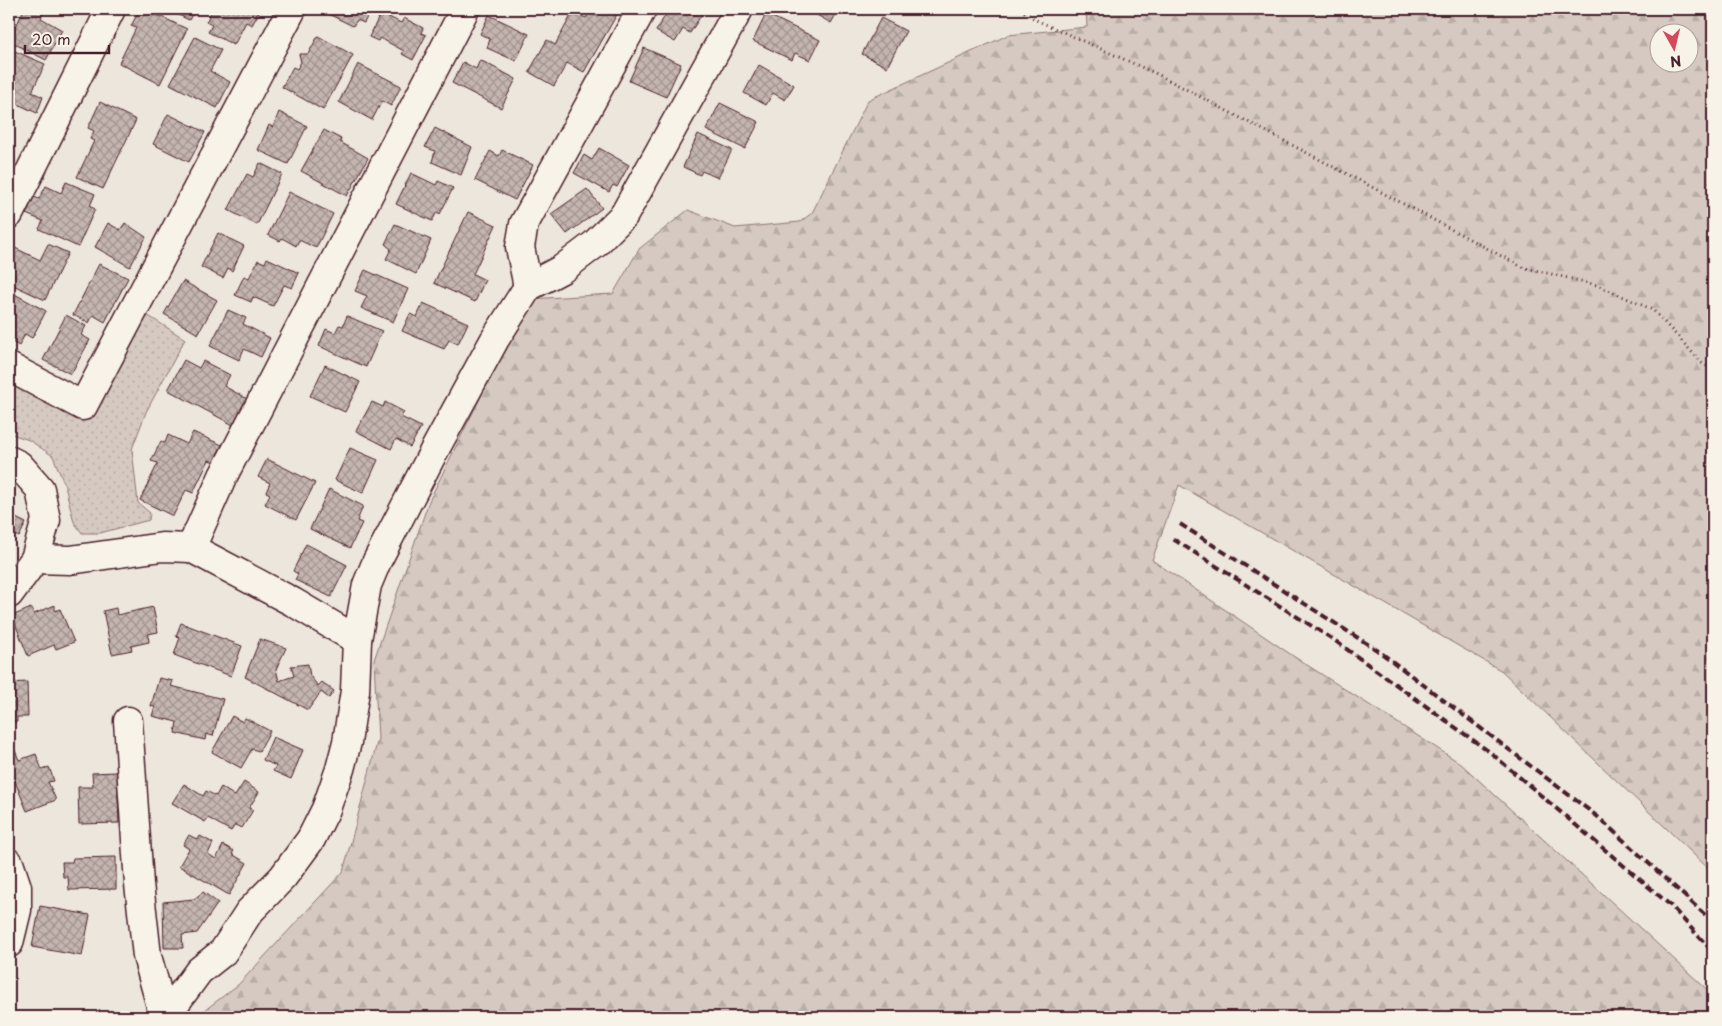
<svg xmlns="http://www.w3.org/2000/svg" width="1722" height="1026" font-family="'Playpen Sans',sans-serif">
<defs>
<pattern id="grass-dots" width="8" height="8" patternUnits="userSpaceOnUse" patternTransform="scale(1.25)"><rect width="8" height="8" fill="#d5c9c2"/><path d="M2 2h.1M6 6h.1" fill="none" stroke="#b8aca7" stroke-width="1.8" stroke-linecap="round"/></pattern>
<pattern id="forest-firs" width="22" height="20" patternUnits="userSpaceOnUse" patternTransform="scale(1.25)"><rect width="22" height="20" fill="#d5c9c2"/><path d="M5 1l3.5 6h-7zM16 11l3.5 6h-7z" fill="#b8aca7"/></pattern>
<pattern id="building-cross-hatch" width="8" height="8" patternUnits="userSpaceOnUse" patternTransform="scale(1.25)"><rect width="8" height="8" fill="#c4b5b0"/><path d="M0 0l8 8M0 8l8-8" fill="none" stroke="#a1938f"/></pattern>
</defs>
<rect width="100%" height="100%" fill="#ece6dd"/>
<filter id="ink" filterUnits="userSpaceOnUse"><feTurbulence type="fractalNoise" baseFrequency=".02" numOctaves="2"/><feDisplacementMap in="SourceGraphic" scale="10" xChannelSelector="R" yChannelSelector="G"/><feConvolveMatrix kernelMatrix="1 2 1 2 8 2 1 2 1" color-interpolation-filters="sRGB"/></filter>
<g filter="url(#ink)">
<path fill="url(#grass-dots)" stroke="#907476" d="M139,310l46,29 -39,73 -14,37 6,54 12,10 -1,7 -49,13h-18l-8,-11 -9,-36 -12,-30 -24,-16 -20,-7v-36l6,-13 73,33z"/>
<path fill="url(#forest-firs)" stroke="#907476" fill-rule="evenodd" d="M1086,9h627v864l-211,-202 -323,-186 -27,75 141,96 167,107 253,232v22h-1517l43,-33 104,-112 35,-133 -4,-79 55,-159 100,-202 84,-5 26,-45 49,-39 47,18 65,-6 12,-9 56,-113 140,-65 79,-8zM1660,32h30v30h-30z"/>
<g fill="url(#building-cross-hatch)" stroke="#4a1f2b">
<path d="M24,9h10l9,4 -2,5 21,12 -16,30 -37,-19z"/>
<path d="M140,9h5l42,20 -27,55 -41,-21 17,-35 -5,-2z"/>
<path d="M166,9h29l-6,11z"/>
<path d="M213,9h48l-9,16 -6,-3 -12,23 -26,-13 4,-7 -6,-3z"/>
<path d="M321,9h50l-7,14 -7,-3 -4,6 -33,-16z"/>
<path d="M525,9h16l-3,5z"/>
<path d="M591,9h29l-36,63 -17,-9 -13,23 -25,-14 18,-32 8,5 18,-33 13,6z"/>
<path d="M669,9h36l-15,24 -7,-4 -8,13 -19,-11z"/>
<path d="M806,9h28l4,2 -7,12z"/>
<path d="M381,13l20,10 3,-5 19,10 -2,5 5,2 -13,25 -11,-6 2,-3 -24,-13 -2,3 -9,-4z"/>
<path d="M766,14l54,26 -10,20 -15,-7 -3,7 -39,-19z"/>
<path d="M489,15l40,19 -13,27 -29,-13 3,-9 -10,-5z"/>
<path d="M881,18l25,13 -19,36 -25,-13z"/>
<path d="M318,36l35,19 -30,55 -41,-23 11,-20 4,2 4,-7 -2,-8h9z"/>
<path d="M195,37l26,13 -11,21 20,11 -13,26 -47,-24z"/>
<path d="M644,48l37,16 -15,33 -37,-16z"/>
<path d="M10,49l35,15 -13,28 11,5 -6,16 -28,-13z"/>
<path d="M480,60l36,19 -15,29 -49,-25 11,-21 13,7z"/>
<path d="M358,64l43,22 -10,20 -9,-5 -10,19 -33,-18z"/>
<path d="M759,65l35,20 -9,15 -12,-7 -7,12 -22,-12z"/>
<path d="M100,102l36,18 -33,69 -26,-12 17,-36 -4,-2 4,-8 -6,-3z"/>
<path d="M720,103l39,19 -14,27 -39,-19z"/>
<path d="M279,112l28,14 -19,38 -30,-14 11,-25 4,2z"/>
<path d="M168,114l37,18 -16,30 -36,-18z"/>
<path d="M9,120l6,3 -6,13z"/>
<path d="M435,128l37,19 -11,28 -29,-13 3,-11 -10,-4z"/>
<path d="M324,130l17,9 -1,3 28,16 -21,38 -46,-25z"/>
<path d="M698,134l34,16 -14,28 -16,-7 -2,4 -17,-8z"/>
<path d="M599,148l30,17 -12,22 -4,-2 -4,7 -35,-19 10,-18 8,5z"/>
<path d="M502,150l31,15 -18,35 -40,-20 15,-29 9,5z"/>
<path d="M260,163l22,11 -25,51 -29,-15 19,-36 6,3z"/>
<path d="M411,173l25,12 2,-4 15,7 -13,26 -3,-2 -5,9 -36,-17z"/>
<path d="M66,182l29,12 -5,12 5,3 -17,38 -39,-18 4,-8 -17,-7 8,-17 5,2 7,-13 15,7z"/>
<path d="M587,189l15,19 -35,26 -16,-20z"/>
<path d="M289,192l44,22 -17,34 -17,-8 -3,6 -14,-8 -2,3 -12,-6z"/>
<path d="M468,212l28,13 -23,49 12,6 -10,22 -41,-19z"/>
<path d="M108,223l12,7 5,-7 21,14 -16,30 -35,-20z"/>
<path d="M395,224l36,16 -15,34 -30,-15 5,-10 -6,-5z"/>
<path d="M218,233l26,13 -12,25 -4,-3 -5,10 -22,-11z"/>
<path d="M48,244l20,9 -23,47 -36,-17 4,-8 -4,-3v-16l4,-9 27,13z"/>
<path d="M267,258l32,15 -7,15 -8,-3 -11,21 -20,-9 -2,5 -16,-7 9,-19 5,2 9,-18 7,3z"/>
<path d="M99,264l29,14 -23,44 -12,-7 -4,8 -16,-8z"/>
<path d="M365,270l43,19 -15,33 -32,-14 6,-12 -12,-5z"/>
<path d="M183,281l34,19 -19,34 -34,-20z"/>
<path d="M9,291l37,20 -14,27 -7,-4 -6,12 -10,-6z"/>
<path d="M423,303l45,20 -10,21 -9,-4 -5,9 -42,-18 8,-17 7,3z"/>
<path d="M228,310l18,8 -3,6 27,14 -9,19 -17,-8 -5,11 -29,-14z"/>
<path d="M66,315l20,11 -5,9 9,5 -19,34 -28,-14z"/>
<path d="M347,316l35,15 -16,36 -47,-21 7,-17 9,4 4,-8 4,1z"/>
<path d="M184,360l15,8 4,-7 27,14 -6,11 25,14 -14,26 -67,-36z"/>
<path d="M325,365l35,17 -15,30 -35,-16z"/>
<path d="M372,402l11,5 2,-5 19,10 -3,5 20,10 -11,20 -14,-8 -5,10 -35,-18z"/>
<path d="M193,432l29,13 -8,17 -5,-2 -16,33 -7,-3 -13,26 -33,-16 18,-37 -7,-2 10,-20 4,2 3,-8 19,9z"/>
<path d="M350,448l28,12 -15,33 -28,-13z"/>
<path d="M267,459l48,24 -19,37 -31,-16 5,-10 -4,-2 4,-9 -12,-6z"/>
<path d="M329,489l34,17 -6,15 5,2 -12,25 -40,-19z"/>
<path d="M9,507l4,3 -3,5 16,8 -7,14 -10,-5z"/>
<path d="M306,544l41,21 -16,32 -36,-17 3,-6 -5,-3z"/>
<path d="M55,605v6l5,-2 14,33 -18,7 -2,-4 -26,11 -16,-40 19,-8 3,6z"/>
<path d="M153,607l5,25 -10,2 1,8 -18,4 1,4 -20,4 -9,-43 13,-3 1,7z"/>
<path d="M181,623l61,23 -11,30 -57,-21 6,-18 -4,-1z"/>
<path d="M260,639l26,9 -10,21 3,12 15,-5 -3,-10 17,-2 2,12 8,10 4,-4 12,9 -5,7 -8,-6 -13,18 -63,-33z"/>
<path d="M159,678l14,3 -2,5 52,13 -10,37 -7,-2 -1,6 -30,-7 2,-11 -25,-6 3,-9 -4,-1z"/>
<path d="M27,682l1,35h-11v5h-8v-39z"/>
<path d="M232,716l11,6 2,-4 25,13 -11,20 -7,-2 -11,19 -29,-16z"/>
<path d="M273,737l30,13 -12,29 -18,-8 3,-5 -13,-6z"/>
<path d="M14,748l5,12 17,-6 6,16 7,-3 5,14 -6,1 8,18 -29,11 -18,-44v-17z"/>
<path d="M117,772l2,51 -40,1 -1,-37h15l-1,-14z"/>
<path d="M244,782l15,10 -10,16 4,2 -11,18 -7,-3 -4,6 -23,-13 -3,4 -33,-19 12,-19 19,12 3,-5 10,5 5,-9 14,9z"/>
<path d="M189,835l9,5 2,-4 13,7 -5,11 8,5 7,-14 11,6 -2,3 15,9 -18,32 -50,-29 10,-17 -6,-4z"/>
<path d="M116,857v32l-47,1 -1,-13h-5l-1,-15h10l1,-4z"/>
<path d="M203,892l15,11 -21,30 -15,2 1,13h-19l-1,-46 31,-3z"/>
<path d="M40,906l50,9 -8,41 -50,-9z"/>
</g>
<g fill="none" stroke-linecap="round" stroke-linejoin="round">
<defs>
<g id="street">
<path d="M9,214l102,-205"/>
<path d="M528,287l-8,-40 4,-23 118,-215"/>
<path d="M9,367l74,39 209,-397"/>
<path d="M9,460l10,5 21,24 6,31 -11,39"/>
<path d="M191,548l32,-72 242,-467"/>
<path d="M9,594l26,-35 35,1 92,-13 29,1 102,54 64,38"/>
<path d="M128,721l11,163 8,72 17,61"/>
<path d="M9,863l8,24v23l-8,33"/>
<path d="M165,1017l34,-46 24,-19 26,-40 34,-35 28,-38 15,-30 14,-40 7,-27 8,-51 2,-51 10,-55 10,-24 57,-110 61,-112 33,-52 34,-18 33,-25 29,-29 115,-206"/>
</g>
</defs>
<use href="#street" stroke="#4a1f2b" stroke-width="31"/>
<path stroke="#4a1f2b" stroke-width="3" stroke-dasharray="1 4" stroke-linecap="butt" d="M1020,9l16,11 121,54 211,111 154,82 75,18 56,25 49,53 11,7"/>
<use href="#street" stroke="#f7f3e8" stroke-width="28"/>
<g stroke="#4a1f2b" stroke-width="4" stroke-dasharray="8 4" stroke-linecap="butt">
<path d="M1180,524l200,128 218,165 115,105"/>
<path d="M1173,539l161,101 157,113 179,152 43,47"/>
</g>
</g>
</g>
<rect width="1722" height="1026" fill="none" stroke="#f7f3e8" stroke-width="30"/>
<rect x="15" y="15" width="1692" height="996" fill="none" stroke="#4a1f2b" stroke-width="2" filter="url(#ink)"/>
<g transform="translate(1674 48) rotate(172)"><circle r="24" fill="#f7f3e8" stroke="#b29e9c"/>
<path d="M0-4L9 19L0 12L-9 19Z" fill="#d1495b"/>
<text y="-8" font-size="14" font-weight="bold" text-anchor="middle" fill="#4a1f2b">N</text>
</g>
<path d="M25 45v8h84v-8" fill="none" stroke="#4a1f2b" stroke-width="2.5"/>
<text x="32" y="45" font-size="15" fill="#4a1f2b" stroke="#f7f3e8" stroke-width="4" paint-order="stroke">20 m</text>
</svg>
